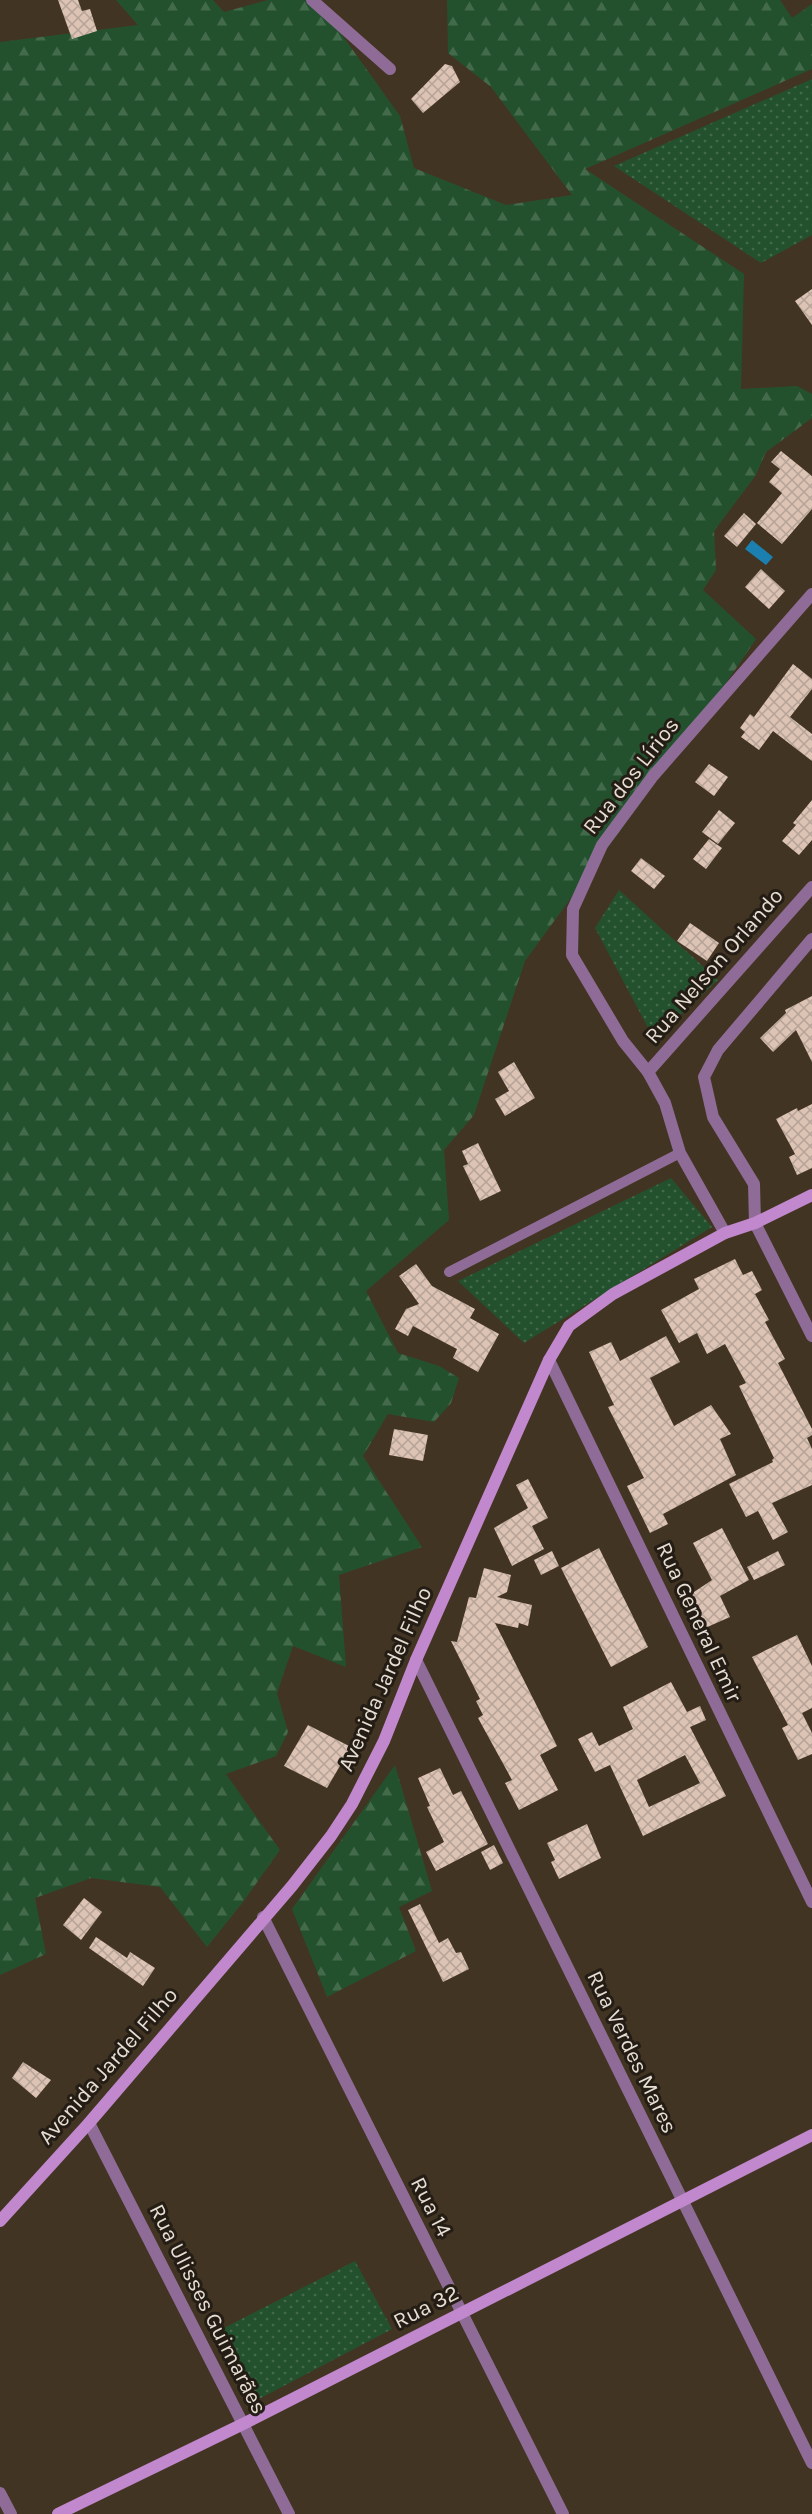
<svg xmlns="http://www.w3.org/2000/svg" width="812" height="2514" font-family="Karla,sans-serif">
<defs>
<pattern id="grass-dots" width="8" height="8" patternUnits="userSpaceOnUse" patternTransform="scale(1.5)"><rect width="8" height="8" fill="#23512e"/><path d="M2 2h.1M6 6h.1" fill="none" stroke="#436a4b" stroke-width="1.8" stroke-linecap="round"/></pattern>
<pattern id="forest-firs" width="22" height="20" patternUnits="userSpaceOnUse" patternTransform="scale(1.5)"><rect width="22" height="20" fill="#23512e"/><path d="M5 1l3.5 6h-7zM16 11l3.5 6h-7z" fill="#436a4b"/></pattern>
<pattern id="building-cross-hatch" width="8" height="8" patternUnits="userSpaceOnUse" patternTransform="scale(1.5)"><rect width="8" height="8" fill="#dcc3b4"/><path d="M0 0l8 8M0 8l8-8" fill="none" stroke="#b6a397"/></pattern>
</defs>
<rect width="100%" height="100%" fill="#423422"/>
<g fill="url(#grass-dots)">
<path d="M812,79v156l-51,28 -147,-97z"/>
<path d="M619,890l99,90 -64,59 -59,-111z"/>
<path d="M671,1178l41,49 -188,116 -66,-62z"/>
<path d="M355,2261l37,68 -135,71 -37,-70z"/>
</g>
<g fill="url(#forest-firs)">
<path d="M116,0h97l11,12 44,-12h49l83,116 14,52 92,37 66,-10 -81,-108 -43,-34 -1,-53h333l12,18 20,-14v65l-227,100 159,105 -3,115 56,-3 15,8v24l-46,34 -10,23 -42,56 2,39 -13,20 53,49 -53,78 -178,244 -51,154 -30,35 5,70 -83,71 32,62 41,13 20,12 -8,25 -17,19 -46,-8 -25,42 59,91 -83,28 7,92 -53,-21 -16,47 11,39 -12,24 -50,18 54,76 -37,52 -36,45 -47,-60 -69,-9 -56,20 11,56 -46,21v-1933l138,-17z"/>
<path d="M395,1765l37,126 -33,16 17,44 -89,46 -35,-88z"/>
</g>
<path fill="#1b80af" d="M752,540l21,17 -7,8 -21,-16z"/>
<g fill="url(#building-cross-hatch)" fill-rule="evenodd">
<path d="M58,0h20l4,11 8,-2 7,22 -25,8z"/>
<path d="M445,64l7,2 8,16 -37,31 -12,-14z"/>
<path d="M812,289v36l-17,-24z"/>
<path d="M781,451l31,25v33l-30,35 -25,-21 25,-30 -13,-11 11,-13 -9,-7z"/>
<path d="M744,513l12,11 -19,23 -13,-11z"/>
<path d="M761,569l24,22 -16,18 -24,-22z"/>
<path d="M793,664l19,15v10l-22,28 22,17v27l-39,-30 -14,19 -18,-13 4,-5 -5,-4 10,-14 4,3z"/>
<path d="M709,764l19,13 -14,19 -19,-14z"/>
<path d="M812,800v40l-13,15 -17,-14 14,-16 -3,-2z"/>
<path d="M719,810l16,13 -17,21 -16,-12z"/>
<path d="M709,839l13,9 -16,21 -13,-10z"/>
<path d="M641,858l24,18 -11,13 -23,-18z"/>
<path d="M690,923l29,20 -12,18 -30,-20z"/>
<path d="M812,996v66l-16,-32 -23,22 -13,-14 26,-25 -1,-3z"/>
<path d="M514,1062l21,36 -30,18 -10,-17 14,-8 -11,-19z"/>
<path d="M812,1104v64l-15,7 -8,-18 6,-3 -19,-35 21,-11 1,3z"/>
<path d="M478,1143l23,48 -21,10 -17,-35 5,-2 -6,-13z"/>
<path d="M735,1259l8,16 9,-4 10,19 -7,4 14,26 -4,2 20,37 -7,4 34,66v6l-5,3 5,11v36l-40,18 16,29 -15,8 -15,-29 -12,6 -17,-33 44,-22 -1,-2 2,-2 -35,-72 7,-3 -21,-39 -18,10 -10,-21 -18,10 -18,-33 38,-21 -5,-10z"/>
<path d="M416,1264l16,22 43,23 -5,9 29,16 -21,38 -25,-14 4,-9 -44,-23 -5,10 -13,-7 11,-20 13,-5 -20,-28z"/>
<path d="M666,1336l14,26 -30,16 24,48 37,-21 20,29 -11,5 16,36 -73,39 5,10 -18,9 -23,-47 17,-8 -36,-71 6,-2 -25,-53 22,-10 9,19z"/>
<path d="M394,1429l34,6 -5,26 -34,-6z"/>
<path d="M528,1479l20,39 -16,8 12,23 -32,17 -18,-38 34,-20 -12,-23z"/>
<path d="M722,1528l27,52 -29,16 10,21 -34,15 -8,-17 11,-5 -8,-16 21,-14 -19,-37z"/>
<path d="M599,1548l49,99 -37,20 -50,-99z"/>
<path d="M552,1551l7,15 -18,9 -7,-15z"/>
<path d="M778,1551l7,14 -31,15 -7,-13z"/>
<path d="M484,1568l27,7 -4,17 -10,5 35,8 -4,21 -9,-3 -1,5 -23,-5 62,123 -17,9 18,35 -39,20 -14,-27 7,-3 -34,-62 5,-3 -7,-14 4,-2 -29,-58 6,1 12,-45 7,1z"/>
<path d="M797,1635l15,31v42l-10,5 10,20v21l-14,6 -16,-32 6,-3 -36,-68z"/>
<path d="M671,1682l16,30 13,-6 6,14 -16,7 36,69 -83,40 -33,-71 -15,7 -17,-33 14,-7 7,14 34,-17 -10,-22zM685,1755l15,28 -51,24 -12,-27z"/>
<path d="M308,1725l43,22 -24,41 -43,-22z"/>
<path d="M440,1768l13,27 8,-4 27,53 -52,27 -10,-19 18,-10 -17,-35 3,-1 -12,-28z"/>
<path d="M587,1824l14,34 -42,21 -8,-17 4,-2 -8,-17z"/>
<path d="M494,1845l9,18 -13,7 -9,-18z"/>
<path d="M84,1898l18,14 -21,28 -18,-15z"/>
<path d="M420,1904l19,39 9,-5 8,15 5,-1 8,17 -26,13 -35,-72z"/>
<path d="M96,1937l31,21 3,-6 25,16 -12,18 -54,-38z"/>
<path d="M23,2062l28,18 -15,18 -24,-20z"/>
</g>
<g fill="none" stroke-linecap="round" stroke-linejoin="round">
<path stroke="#8f6c97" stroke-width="10" d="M449,1272l231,-119"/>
<g stroke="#8f6c97" stroke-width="12">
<path d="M312,0l78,69"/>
<path d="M812,939l-94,111 -14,27 9,40 41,67 1,39 57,113"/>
<path d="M648,1072l164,-185"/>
<path d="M725,1233l-45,-80 -15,-50 -17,-31 -25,-31 -51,-86 1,-46 29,-64 51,-69 159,-182"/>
<path d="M549,1360l263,542"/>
<path d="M416,1660l396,803"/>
<path d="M263,1917l300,597"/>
<path d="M89,2123l200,391"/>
<path d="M0,2493l11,21"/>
</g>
<g stroke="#c188ce" stroke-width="12">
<path d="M0,2221l89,-98 203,-237 39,-50 21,-32 32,-63 32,-81 133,-300 20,-34 44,-32 112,-61 30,-10 57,-28"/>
<path d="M58,2514l185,-90 569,-289"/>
</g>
</g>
<g text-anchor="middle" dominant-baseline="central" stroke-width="6" stroke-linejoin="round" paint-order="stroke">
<g font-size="22" fill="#e7ded3" stroke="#241d15">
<text transform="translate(631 776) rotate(-52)">Rua dos Lírios</text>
<text transform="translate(714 966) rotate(-49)">Rua Nelson Orlando</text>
<text transform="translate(699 1622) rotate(65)">Rua General Emir</text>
<text transform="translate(385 1679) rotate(-66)">Avenida Jardel Filho</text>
<text transform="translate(632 2052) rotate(64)">Rua Verdes Mares</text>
<text transform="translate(108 2066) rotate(-49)">Avenida Jardel Filho</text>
<text transform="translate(431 2207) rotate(63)">Rua 14</text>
<text transform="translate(426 2307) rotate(-27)">Rua 32</text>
<text transform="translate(208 2309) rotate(63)">Rua Ulisses Guimarães</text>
</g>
</g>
</svg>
